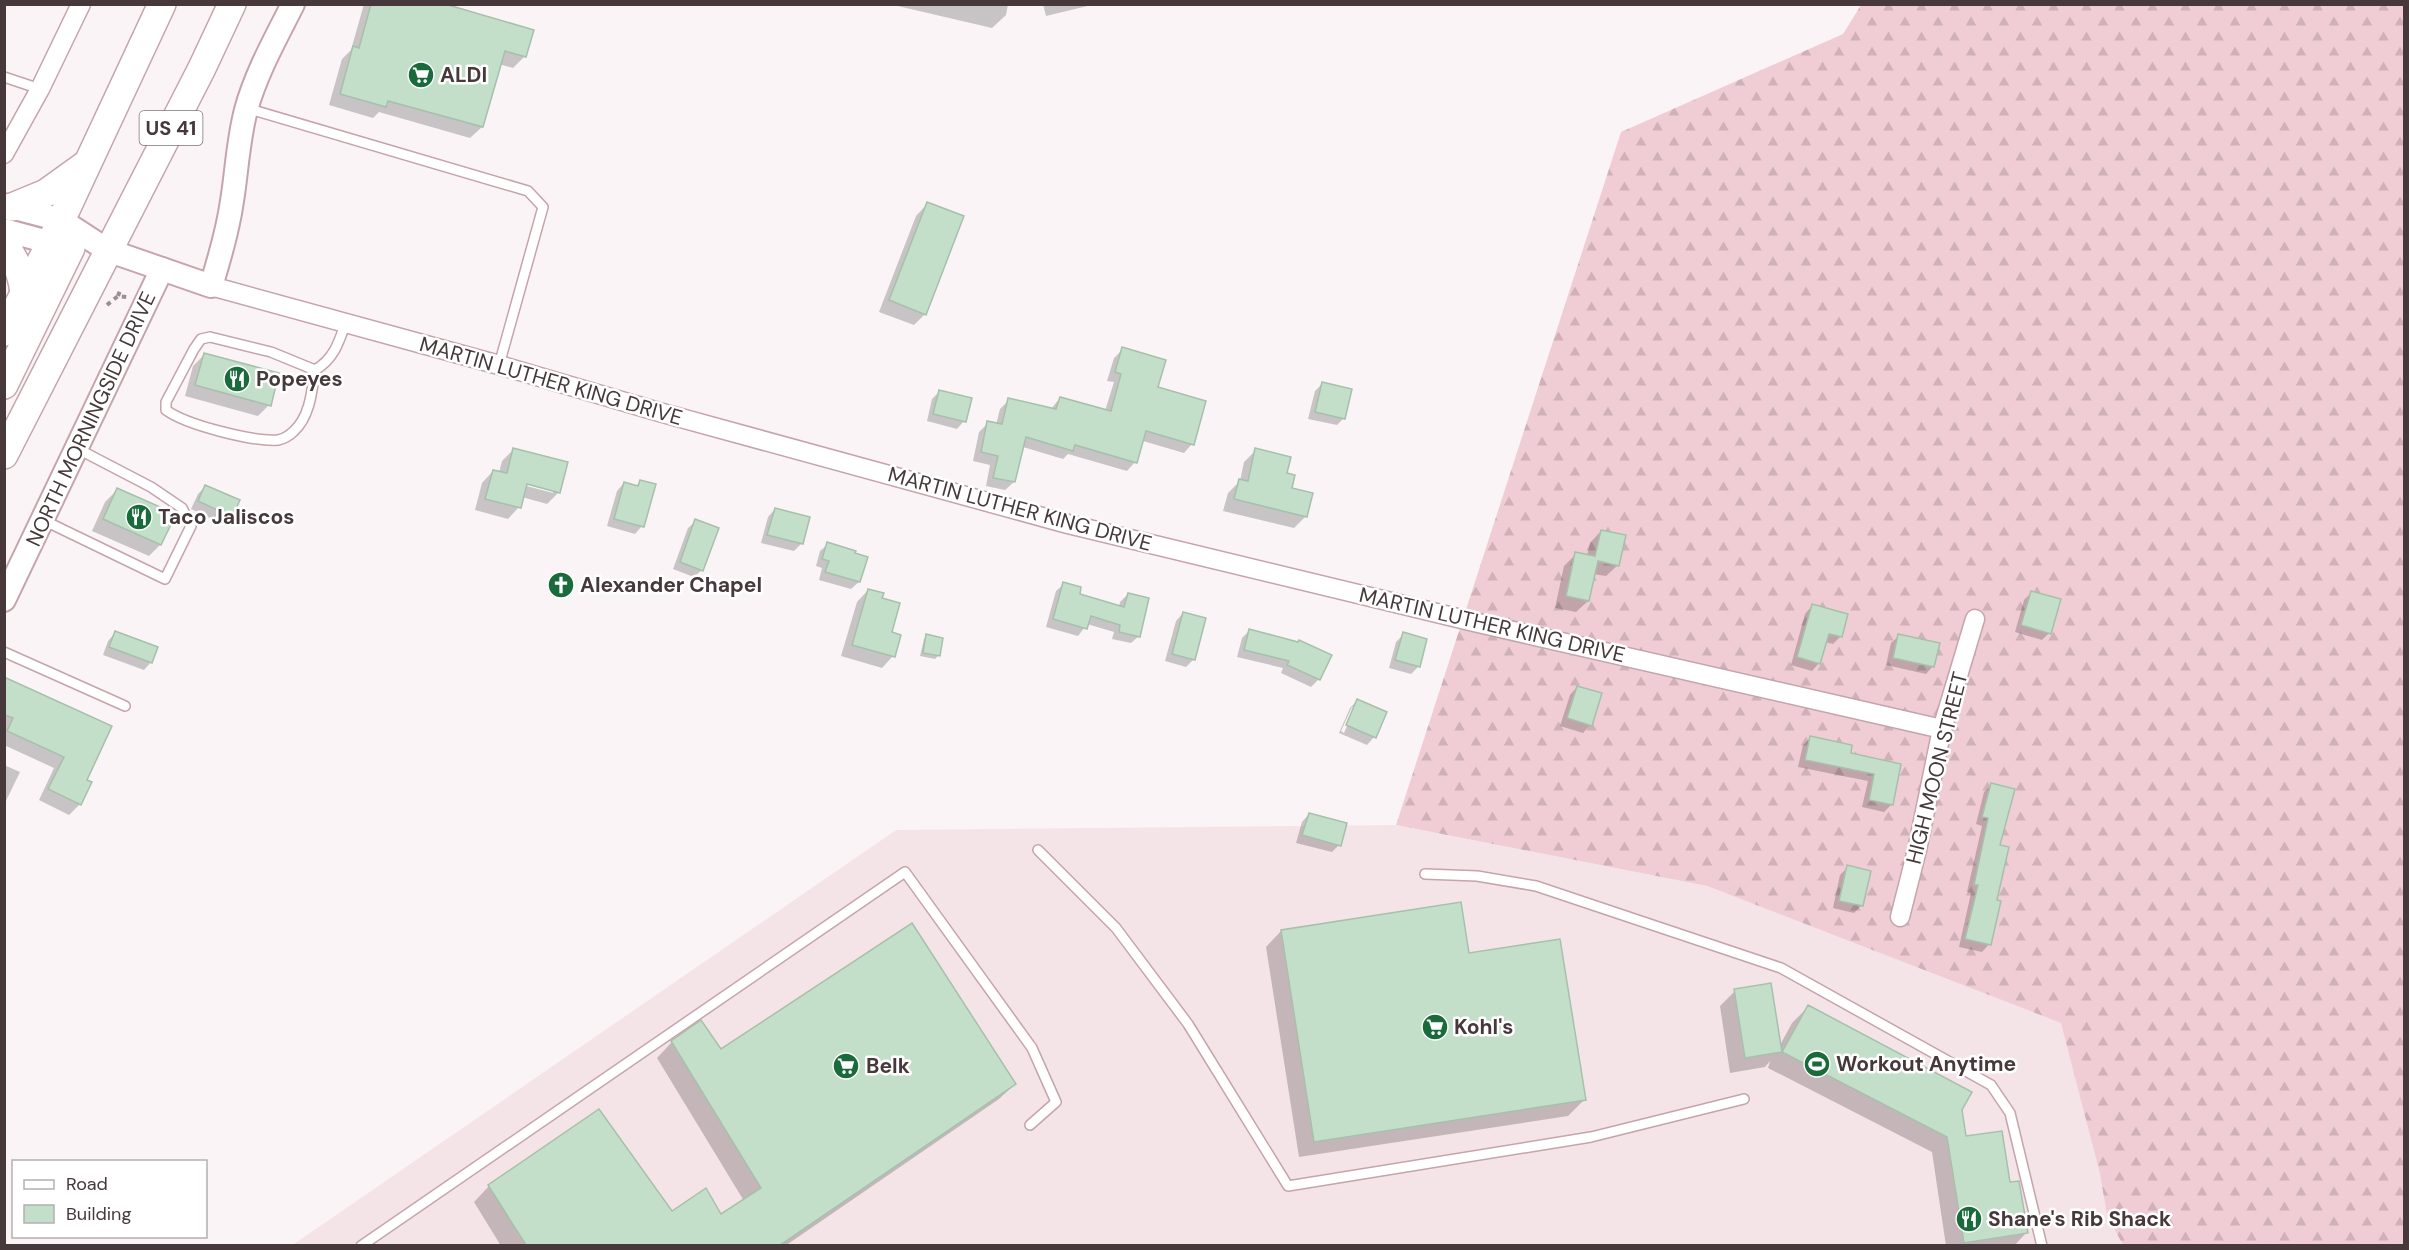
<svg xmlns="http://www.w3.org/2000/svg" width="2409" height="1250" font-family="'DM Sans',sans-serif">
<defs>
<pattern id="forest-firs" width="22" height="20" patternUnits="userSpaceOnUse" patternTransform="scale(1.5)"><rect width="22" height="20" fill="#f0cdd4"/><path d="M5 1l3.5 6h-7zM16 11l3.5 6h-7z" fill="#cfb1b7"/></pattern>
</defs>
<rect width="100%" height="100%" fill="#fbf4f6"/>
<path fill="#f5e4e7" d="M1396,825l311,61 355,137 38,151 7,42 16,29 -1832,1 605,-416z"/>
<path fill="url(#forest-firs)" d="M1861,5h543v1240h-281l-16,-29 -7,-42 -39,-151 -354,-137 -311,-61 225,-693 222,-98z"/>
<g fill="#0003" fill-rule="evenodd">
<path d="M364,4h75l86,52 -12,12 -14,-4 -17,63 -12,11 -91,-26 -6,6 -44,-13 13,-46 9,-9z"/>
<path d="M889,4h119l-2,11 -14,13z"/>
<path d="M1043,4h53l-50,12z"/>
<path d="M927,204l-2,110 -11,11 -35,-13 37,-96z"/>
<path d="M1123,349l34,39 35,56 -8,9 -41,-12 -8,21 -8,9 -59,-17 -5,5 -40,-12 -9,35 -9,8 -19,-4 4,-21 -17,-4 6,-29 9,-9 8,2 4,-16 9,-9 42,9 9,-11 45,13 9,-29 -7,-1 7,-23z"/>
<path d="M205,354l64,51 -11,11 -73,-20 8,-30z"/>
<path d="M1322,384l22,34 -7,7 -29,-6 7,-28z"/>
<path d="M940,391l24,30 -7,8 -30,-8 5,-22z"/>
<path d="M513,450l46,42 -12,12 -25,-7 -3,10 -11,12 -33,-9 7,-27 11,-12 6,2 3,-12zM520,481l33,9v3l-34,-9z"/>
<path d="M1256,450l29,25 5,14 16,27 -12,12 -71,-17 5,-18 12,-12 4,-19z"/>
<path d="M640,482l2,44 -7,8 -28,-8 10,-35 7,-8 11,4z"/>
<path d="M206,486l25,30 -8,8 -32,-15 7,-15z"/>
<path d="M117,490l43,55 -11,11 -57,-25 13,-29z"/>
<path d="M775,509l33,9 -7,26 -7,7 -33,-8 7,-26z"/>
<path d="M696,521l6,49 -8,7 -21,-8 15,-41z"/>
<path d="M1601,531l17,34 -12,11 -13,-2 -5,27 -12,11 -21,-4 9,-42 12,-12 11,2 3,-13z"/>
<path d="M828,544l31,38 -8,7 -32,-9 3,-12 -6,-2 4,-15z"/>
<path d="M1064,584l14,11 41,12 1,-5 8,-8 11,42 -8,7 -19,-4 2,-7 -27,-8 -9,12 -32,-9 10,-36z"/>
<path d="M868,590l12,9 10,34 3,23 -11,12 -41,-12 16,-54z"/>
<path d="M2032,592l17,41 -7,7 -27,-8 9,-32z"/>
<path d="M1812,606l29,30 -8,8 -8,-2 -6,21 -7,8 -21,-6 14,-51z"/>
<path d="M1183,613l11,46 -8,8 -21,-6 11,-40z"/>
<path d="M1249,631l70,48 -8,8 -30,-14 2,-5 -46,-11 5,-19z"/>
<path d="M115,633l36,29 -7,8 -41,-15 5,-14z"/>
<path d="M1404,634l22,6 -8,27 -7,7 -22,-6 7,-26z"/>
<path d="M927,636l11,20 -3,3 -15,-3 4,-17z"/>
<path d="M1899,636l34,30 -7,8 -40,-9 5,-22z"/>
<path d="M4,681l81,99 -5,24 -11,11 -30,-15 15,-32 -50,-23z"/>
<path d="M1577,687l13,38 -7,8 -23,-7 10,-31z"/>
<path d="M1357,701l17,36 -7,8 -28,-12 11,-25zM1352,707h3l-11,26 -3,-2z"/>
<path d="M1810,738l39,16 50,11 -7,39 -8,8 -22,-5 6,-26 -70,-14 5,-22z"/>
<path d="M4,765l16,7 -16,33z"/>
<path d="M1992,785l6,61 -2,56 -7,42 -7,8 -23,-5 12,-54 -4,-1 15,-66 -6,-2 8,-32z"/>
<path d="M1309,814l30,31 -7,7 -36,-9 6,-21z"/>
<path d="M1848,867l13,39 -7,7 -21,-5 7,-33z"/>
<path d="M1281,931l186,24 117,145 -16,16 -269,41 -33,-210z"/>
<path d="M1735,991l44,56 13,-24 16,-16 157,131 44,46 17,49 -12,13h-68l-14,-94 -164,-84 2,-7 -5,6 -35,6 -10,-67z"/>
<path d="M672,1042l48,9 295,33 -16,15 -214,147h-284l-27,-44 15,-16 183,27 48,4 24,-16 -87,-143z"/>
</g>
<g fill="#c3dec9" stroke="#a6c0ac" stroke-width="1.5">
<path d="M371,4h74l89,26 -8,27 -21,-6 -22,76 -95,-26 -2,6 -46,-13 13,-48 6,2z"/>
<path d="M927,202l37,14 -38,99 -37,-15z"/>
<path d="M1122,347l44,13 -8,27 48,14 -12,44 -48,-14 -9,32 -62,-18 -2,6 -47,-14 -11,45 -22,-4 5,-22 -17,-4 6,-31 15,3 6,-26 48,11 4,-12 51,14 10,-37 -6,-2z"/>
<path d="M204,353l75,20 -8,33 -76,-21z"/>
<path d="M1322,382l30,7 -7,30 -30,-7z"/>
<path d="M939,390l33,8 -6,24 -33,-8z"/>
<path d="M513,448l55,14 -8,31 -33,-9 -6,24 -36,-9 8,-29 14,3z"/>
<path d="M1255,448l36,9 -4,16 8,2 -3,13 21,5 -6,24 -73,-18 5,-20 9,2z"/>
<path d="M640,480l16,4 -12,43 -30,-8 10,-37 14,4z"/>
<path d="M205,485l35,15 -8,17 -34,-16z"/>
<path d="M117,488l59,26 -15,31 -58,-26z"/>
<path d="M775,508l35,9 -7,27 -36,-9z"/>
<path d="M695,519l24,9 -16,43 -23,-9z"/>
<path d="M1601,530l25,5 -7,31 -21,-5 -9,40 -23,-5 9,-44 20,4z"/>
<path d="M827,542l29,9 -1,2 13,4 -8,25 -35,-10 4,-11 -7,-2z"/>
<path d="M1063,582l18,5 -1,7 44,13 4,-14 21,5 -9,39 -21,-5 1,-7 -29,-9 -4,13 -34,-10z"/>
<path d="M868,589l16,4 -2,5 18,5 -8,29 9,3 -6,22 -43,-12z"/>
<path d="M2031,591l30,8 -10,35 -30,-9z"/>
<path d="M1812,604l36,10 -6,23 -13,-3 -9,30 -23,-7z"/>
<path d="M1183,612l23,6 -11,42 -23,-6z"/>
<path d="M1249,629l49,13 1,-2 33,15 -12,25 -33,-15 2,-4 -45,-11z"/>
<path d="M115,631l43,16 -6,16 -43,-16z"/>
<path d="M1403,632l24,7 -7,28 -25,-7z"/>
<path d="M926,634l17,4 -3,18 -17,-3z"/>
<path d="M1898,634l42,9 -6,24 -41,-9z"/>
<path d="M4,677l108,49 -25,54 5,2 -11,23 -33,-16 16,-32 -57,-26 6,-13 -9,-3z"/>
<path d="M1577,686l25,7 -10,33 -25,-8z"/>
<path d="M1357,699l30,13 -11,26 -30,-13z"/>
<path d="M1810,736l42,9 -1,8 50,11 -8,41 -24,-5 5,-26 -69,-14z"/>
<path d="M1991,783l24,6 -15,56 9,2 -12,53 4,1 -10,44 -26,-6 13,-54h-4l14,-67 -6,-1z"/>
<path d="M1309,813l38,10 -6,23 -39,-11z"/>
<path d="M1847,865l24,6 -8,35 -24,-5z"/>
<path d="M1461,902l8,51 91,-14 26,161 -272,42 -33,-212z"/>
<path d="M912,923l104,161 -236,161h-254l-38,-60 111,-76 73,102 34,-23 15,26 40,-26 -90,-147 30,-21 20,29z"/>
<path d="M1771,983l11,69 -37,6 -11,-69z"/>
<path d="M1808,1005l164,87 -10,18 4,26 36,-5 8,51 9,-1 9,52 -64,10 -17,-106 -165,-85z"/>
</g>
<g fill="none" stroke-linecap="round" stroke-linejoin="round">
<defs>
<g id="service">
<path d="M4,77l36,12"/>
<path d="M246,108l282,83 15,16 -44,158"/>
<path d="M210,337l61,15 44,18c-3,21 -5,46 -21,61 -4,4 -11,8 -16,9 -24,2 -92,-15 -112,-30v-8l28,-53 7,-10z"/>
<path d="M315,370c19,-11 24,-28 31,-48"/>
<path d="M43,520l122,59 26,-53 -9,-18 -31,-21 -73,-38"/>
<path d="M4,652l121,54"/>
<path d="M1038,850l78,78 72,96 100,162 303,-49 153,-38"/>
<path d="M1425,874l52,2 59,10 245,82 210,117 19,28 32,133"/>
<path d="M361,1246l544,-374 127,176 24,54 -26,23"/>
</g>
<g id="minor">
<path d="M4,154l36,-65 41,-85"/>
<path d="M211,286l288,79 160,47 409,112 406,98 468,107"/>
<path d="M1900,917l17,-67 25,-121 33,-110"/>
</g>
<g id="tertiary">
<path d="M4,205l57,15 46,30 104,36c9,-29 17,-56 21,-85 5,-31 6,-61 14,-91 10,-37 30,-72 47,-106"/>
<path d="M4,230l63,17"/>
<path d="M4,600l158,-331"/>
</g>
<g id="primary">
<path d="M12,207l34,-14 39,-28"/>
<path d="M4,244c12,15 18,31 20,49"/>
<path d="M4,332l47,-90 111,-238"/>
<path d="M4,385l67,-137"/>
<path d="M4,455l198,-387 30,-64"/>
</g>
</defs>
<use href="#service" stroke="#c5a4ab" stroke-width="12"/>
<use href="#minor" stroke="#c5a4ab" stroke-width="21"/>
<use href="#tertiary" stroke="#c5a4ab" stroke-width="26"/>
<use href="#primary" stroke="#c5a4ab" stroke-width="30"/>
<g stroke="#9a8f92" stroke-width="4" stroke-dasharray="4.5 4.5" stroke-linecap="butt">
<path d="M118,296l3,-8"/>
<path d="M107,305l11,-9 9,1"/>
</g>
<use href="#service" stroke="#fff" stroke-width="9"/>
<use href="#minor" stroke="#fff" stroke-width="18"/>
<use href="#tertiary" stroke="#fff" stroke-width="22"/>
<use href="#primary" stroke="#fff" stroke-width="27"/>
</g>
<defs>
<symbol id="supermarket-disc" viewBox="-11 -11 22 22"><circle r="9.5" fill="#1a6b3c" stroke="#fff"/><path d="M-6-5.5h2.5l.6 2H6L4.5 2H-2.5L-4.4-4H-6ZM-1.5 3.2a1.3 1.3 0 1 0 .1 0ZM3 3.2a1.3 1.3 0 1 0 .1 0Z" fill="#fff"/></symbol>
<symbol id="restaurant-disc" viewBox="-11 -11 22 22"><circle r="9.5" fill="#1a6b3c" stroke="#fff"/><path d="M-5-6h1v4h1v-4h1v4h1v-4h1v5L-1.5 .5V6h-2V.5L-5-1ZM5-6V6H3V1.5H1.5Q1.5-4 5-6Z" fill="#fff"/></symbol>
<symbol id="church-disc" viewBox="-11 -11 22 22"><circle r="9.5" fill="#1a6b3c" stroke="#fff"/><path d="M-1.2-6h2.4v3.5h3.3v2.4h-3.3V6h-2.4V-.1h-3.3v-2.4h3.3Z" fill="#fff"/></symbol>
<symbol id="stadium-disc" viewBox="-11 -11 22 22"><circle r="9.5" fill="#1a6b3c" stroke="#fff"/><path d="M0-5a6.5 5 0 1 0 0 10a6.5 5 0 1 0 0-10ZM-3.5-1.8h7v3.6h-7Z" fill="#fff"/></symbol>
</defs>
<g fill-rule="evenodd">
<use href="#supermarket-disc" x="406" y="60" width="30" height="30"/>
<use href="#restaurant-disc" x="222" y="364" width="30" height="30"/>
<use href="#restaurant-disc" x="124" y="502" width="30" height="30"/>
<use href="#church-disc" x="546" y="570" width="30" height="30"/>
<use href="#supermarket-disc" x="1420" y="1012" width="30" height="30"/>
<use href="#stadium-disc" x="1802" y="1049" width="30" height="30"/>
<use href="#supermarket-disc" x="831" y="1051" width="30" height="30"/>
<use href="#restaurant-disc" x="1954" y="1204" width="30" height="30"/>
</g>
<g text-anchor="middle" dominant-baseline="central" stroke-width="5" stroke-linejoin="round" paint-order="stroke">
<rect fill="#fff" stroke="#7e7476" stroke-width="1.5" x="139.5" y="111" width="63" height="34" rx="4.5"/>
<g font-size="20" font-weight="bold" fill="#46383b">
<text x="171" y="128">US 41</text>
</g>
<g font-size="21" font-weight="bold" fill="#46383b" stroke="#fff" text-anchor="start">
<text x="440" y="75">ALDI</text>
<text x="256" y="379">Popeyes</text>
<text x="158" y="517">Taco Jaliscos</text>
<text x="580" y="585">Alexander Chapel</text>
<text x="1454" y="1027">Kohl's</text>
<text x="1836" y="1064">Workout Anytime</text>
<text x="866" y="1066">Belk</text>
<text x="1988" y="1219">Shane's Rib Shack</text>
</g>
<g font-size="21" fill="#46383b" stroke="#fff">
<text transform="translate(551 381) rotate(16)">MARTIN LUTHER KING DRIVE</text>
<text transform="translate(91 419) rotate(-65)">NORTH MORNINGSIDE DRIVE</text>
<text transform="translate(1020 509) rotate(15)">MARTIN LUTHER KING DRIVE</text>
<text transform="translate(1492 625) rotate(13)">MARTIN LUTHER KING DRIVE</text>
<text transform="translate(1937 768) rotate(-76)">HIGH MOON STREET</text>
</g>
</g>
<rect width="2409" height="1250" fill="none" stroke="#46383b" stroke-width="12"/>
<rect x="12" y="1160" width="195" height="78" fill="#ffffff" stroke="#b5afb1" stroke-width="1.5"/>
<rect x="24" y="1180" width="30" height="9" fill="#ffffff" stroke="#b5afb1" stroke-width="1.5"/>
<text x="66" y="1190" font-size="18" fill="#46383b">Road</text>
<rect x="24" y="1205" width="30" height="18" fill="#c3dec9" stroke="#b5afb1" stroke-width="1.5"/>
<text x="66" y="1220" font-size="18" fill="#46383b">Building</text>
</svg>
